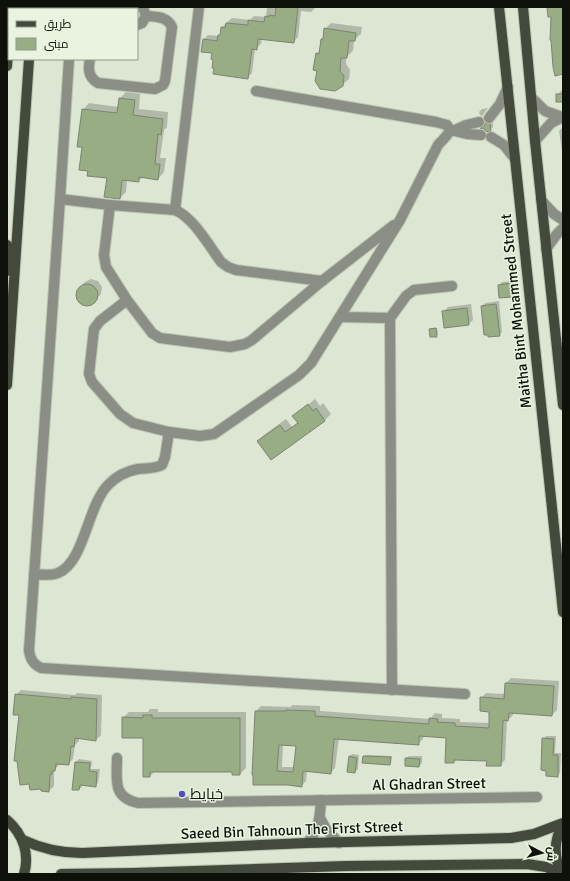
<svg xmlns="http://www.w3.org/2000/svg" width="570" height="881" font-family="Signika,Cairo,sans-serif">
<rect width="100%" height="100%" fill="#dce6d2"/>
<g fill="#0003" fill-rule="evenodd">
<path d="M267,7h49l-5,5 -10,-1 -3,26 -5,5 -31,-4 -1,6 -6,5 -3,24 -5,5 -33,-19 -1,-7 -10,-12 5,-5 10,1 4,-4v-5l10,-9 18,2 4,-4 12,1z"/>
<path d="M331,23l31,4 -1,7 -7,6 -1,11 -7,6v7l4,6 -1,9 -7,6 -24,-14 -2,-17 5,-4 4,-21z"/>
<path d="M562,90h1v11l-6,-6z"/>
<path d="M126,92l14,2 -1,15 29,3 -1,15 -3,3 -4,28h6l-2,14 -6,7 -15,-2 -5,4 -11,-1 -1,12 -6,6 -12,-20 -19,-8 -6,-24v-36l6,-7 30,4 1,-9z"/>
<path d="M488,108l-6,8 -2,-1 -1,-3 3,-3z"/>
<path d="M489,121l4,1v5l-3,3 -8,-2z"/>
<path d="M562,128l1,22h-1l-3,-19z"/>
<path d="M91,279l7,2 4,6 -1,7 -10,10h-7l-3,-1 -4,-6 1,-7 7,-8z"/>
<path d="M514,281l2,12 -3,3 -14,-11 3,-3z"/>
<path d="M499,301l3,31 -3,3 -14,-1 -3,-28 3,-3z"/>
<path d="M471,304l2,16 -4,4 -26,-12 5,-5z"/>
<path d="M432,328h5l1,6 -1,2 -7,-7z"/>
<path d="M315,399l5,7 3,-3 8,11 -6,6 -54,39 -13,-18 6,-6 22,-16 6,8 6,-5 -4,-6z"/>
<path d="M511,678l48,3 -2,29 -5,5 -39,-3v3l-6,6 -2,39 -5,5 -12,-5 -31,-1 -3,3 -7,-25 -23,-2 -1,4 -5,5 -79,-6 -4,30 -5,5 -23,-2 -1,10 -5,5 -13,-2h-34l2,-73 5,-5 30,1 1,-2 28,1v5l110,8 5,-6 7,1v4l18,1v3l30,1v-12l-9,-13 5,-5 19,1 1,-11zM283,744l14,1 -3,22h-12z"/>
<path d="M21,690l54,5 2,-2 25,2 -1,40 -5,5 -17,-2v3l-4,4 -2,14 -5,5 -8,-1 -6,8v15l-5,5 -28,-76 -5,-20z"/>
<path d="M150,709h8v3h88v56l-6,6 -7,-3h-78l-5,5 -6,-39 -21,-19 6,-6h19z"/>
<path d="M546,736h10l-1,17h6l-1,20 -3,3 -14,-37z"/>
<path d="M352,754l7,1 -1,14 -3,3 -6,-15z"/>
<path d="M365,755l27,1 -1,7 -1,1 -27,-2z"/>
<path d="M409,756h13v7l-3,3 -13,-8z"/>
<path d="M79,759l13,2 -1,8h9l-2,14 -3,3 -13,-2v3l-3,2h-6l3,-27z"/>
</g>
<g fill="#98ad83" stroke="#7b8471" fill-rule="evenodd">
<path d="M276,7h22l-4,36 -36,-4 -1,11 -5,-1 -4,30 -35,-5 1,-6h-2l1,-8 -2,-1 1,-6 -11,-1 2,-13 14,2 1,-6h2l1,-8 4,1 1,-5 22,2v-5l16,2 1,-6 4,1v-2l6,1z"/>
<path d="M547,7h16v67l-8,2 -2,-9 -2,-27h-1l1,-23h-3z"/>
<path d="M324,28l32,5 -1,8h-6l-2,17h-6l-1,13 4,5 -1,10 -8,5 -15,-2 -5,-8 2,-10 -4,-1 3,-17 3,1 2,-15h2z"/>
<rect x="556" y="94" width="7" height="8"/>
<path d="M119,98l16,2 -2,15 30,4 -2,16 -3,-1 -3,30h5l-2,16 -19,-3v5l-17,-2 -2,19 -16,-2 3,-19 -20,-2 1,-5 -9,-1 3,-23h-5l5,-38 35,4z"/>
<path d="M485,123l5,1 1,7 -4,1 -3,-3 -4,-1 4,-2z"/>
<path d="M512,283l1,14 -14,1 -1,-13z"/>
<circle cx="87" cy="295" r="11"/>
<path d="M496,304l4,32 -12,1v-2h-4l-3,-29z"/>
<path d="M467,308l2,17 -25,3 -2,-17z"/>
<path d="M436,328l1,9h-7l-1,-8z"/>
<path d="M308,404l5,7 3,-3 9,13 -54,39 -14,-19 23,-16 5,7 13,-9 -6,-7z"/>
<path d="M505,683l49,3 -2,30 -43,-3 -1,8 -5,-1 -2,46h-15l1,-5 -33,-1v3h-9l1,-25 -27,-2v9l-85,-6 -3,35 -28,-3 -1,16 -14,-2h-35v-10h-1l3,-64h31v-1l29,1v5l114,8v-6l9,1 -1,3 18,1v3l34,2v-16l-9,-1v-14l24,2zM279,745l17,1 -3,26 -16,-1z"/>
<path d="M15,694l56,5v-2l26,2 -1,42 -21,-3 -1,9 -3,-1 -2,19 -13,-1 -1,7h-3v3h-2l-1,18 -8,-1v-2l-11,1 -1,-6 -9,1 -3,-24h-3l5,-46h-6z"/>
<path d="M143,715h9v3h88v57h-8v-3h-82v5h-7v-39h-21v-21l21,1z"/>
<path d="M542,738l12,1 -1,16h5v22l-12,-1v-5l-5,-1z"/>
<path d="M349,756l8,2 -2,15 -8,-1z"/>
<path d="M363,756l28,1 -1,8 -28,-2z"/>
<path d="M405,758l15,1 -1,8 -14,-1z"/>
<path d="M75,762l15,1 -1,8 8,1 -1,15 -16,-2 -1,5h-7z"/>
</g>
<g fill="none" stroke-linecap="round" stroke-linejoin="round">
<defs>
<g id="minor">
<path d="M72,9v-2"/>
<path d="M123,9l2,-2"/>
<path d="M137,25l5,-2 4,-7 -3,-9"/>
<path d="M69,59l-9,140 50,6 65,5c18,7 35,37 46,52l7,5 8,3 86,11"/>
<path d="M90,59c-2,10 -2,18 8,24l57,6 8,-4 2,-4 7,-54c-5,-11 -16,-10 -26,-11"/>
<path d="M256,91l180,31 11,3 3,5"/>
<path d="M532,98l13,13 17,6"/>
<path d="M489,118l11,-14 8,-17"/>
<path d="M450,130l17,4 14,1"/>
<path d="M453,131l13,-6 13,-3"/>
<path d="M491,137l13,8 11,14"/>
<path d="M535,141l16,-18 12,-6"/>
<path d="M60,199l-31,451c1,9 4,14 12,18l424,26"/>
<path d="M541,200l13,14 9,6"/>
<path d="M110,205l-6,50 2,12 21,33 22,29 3,4 8,5 70,9 15,-3 7,-4 70,-59 72,-56"/>
<path d="M175,210l24,-203"/>
<path d="M546,249l11,-15 6,-6"/>
<path d="M127,300l-27,21 -6,8 -5,45 3,8 28,32 13,9 36,9 31,4 14,-2 85,-59 12,-12 89,-143 38,-75c4,-5 10,-9 12,-15"/>
<path d="M340,317l50,1"/>
<path d="M34,574c8,1 17,2 24,-1 27,-11 29,-68 51,-89 8,-8 18,-13 29,-15 8,-1 17,0 24,-4l3,-8 4,-25"/>
<path d="M392,690l-2,-372 16,-22 8,-6 38,-4"/>
<path d="M117,758c0,22 -5,39 21,45l399,-6"/>
<path d="M320,818l6,11 13,14"/>
<path d="M307,843c12,-12 13,-26 14,-43"/>
</g>
<g id="major">
<path d="M499,7l64,605"/>
<path d="M523,7l12,134 28,264"/>
<path d="M11,9v-2"/>
<path d="M33,9v-2"/>
<path d="M7,66l2,-26"/>
<path d="M7,245l1,1 -1,25"/>
<path d="M7,385l22,-326"/>
<path d="M7,820c16,14 23,34 17,54"/>
<path d="M23,840c19,9 38,13 59,13l225,-10 204,-5 23,-4 29,-11"/>
<path d="M61,874l72,-1 214,-7 180,-2 19,3 15,7"/>
<path d="M562,874c-8,-15 -9,-34 1,-49"/>
</g>
</defs>
<use href="#minor" stroke="#bbc4b2" stroke-width="12"/>
<use href="#major" stroke="#bbc4b2" stroke-width="12"/>
<use href="#minor" stroke="#8a8e85" stroke-width="10"/>
<use href="#major" stroke="#434a3c" stroke-width="10"/>
</g>
<circle fill="#4f4fc5" stroke="#e9f3df" stroke-width="1.5" cx="182" cy="794" r="4"/>
<g text-anchor="middle" dominant-baseline="central" stroke-width="3" stroke-linejoin="round" paint-order="stroke">
<g font-size="15" fill="#0e110a" stroke="#e9f3df">
<text transform="translate(516 311) rotate(-96)">Maitha Bint Mohammed Street</text>
<text transform="translate(429 784) rotate(-1)">Al Ghadran Street</text>
<text transform="translate(292 830) rotate(-2)">Saeed Bin Tahnoun The First Street</text>
</g>
<g font-size="15" fill="#0e110a" stroke="#e9f3df" text-anchor="start">
<text x="190" y="794">خيايط</text>
</g>
</g>
<rect width="570" height="881" fill="none" stroke="#0e110a" stroke-width="16"/>
<rect x="8" y="8" width="130" height="52" fill="#e9f3df" stroke="#91998a"/>
<rect x="16" y="21" width="20" height="6" fill="#434a3c" stroke="#91998a"/>
<text x="44" y="28" font-size="12" fill="#0e110a">طريق</text>
<rect x="16" y="38" width="20" height="12" fill="#98ad83" stroke="#91998a"/>
<text x="44" y="48" font-size="12" fill="#0e110a">مبنى</text>
<g transform="translate(542 853) rotate(97)" stroke="#e9f3df" stroke-width="3" paint-order="stroke">
<path d="M0-3L7 15L0 10L-7 15Z" fill="#0e110a"/>
<text y="-6" font-size="11" font-weight="bold" text-anchor="middle" fill="#0e110a">ش</text>
</g>
</svg>
